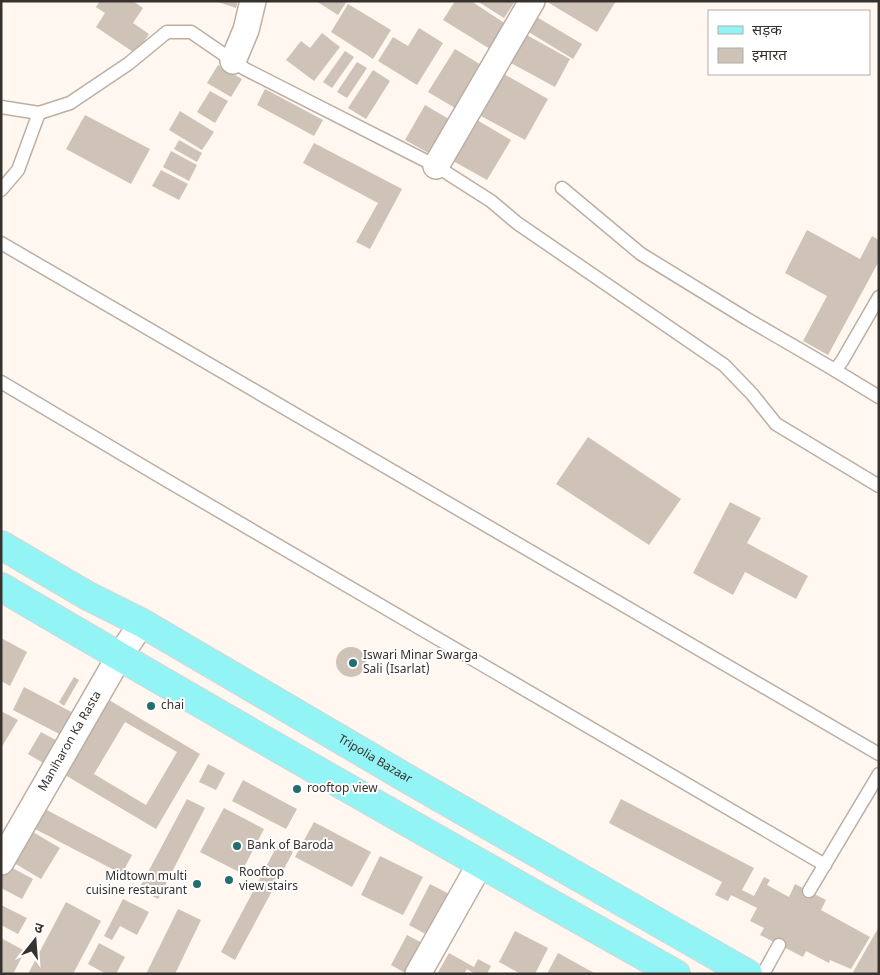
<svg xmlns="http://www.w3.org/2000/svg" width="880" height="975" font-family="Georgia,'Noto Sans Devanagari',serif">
<rect width="100%" height="100%" fill="#fff7f0"/>
<g fill="#cfc3b8" fill-rule="evenodd">
<path d="M100,1h33l10,7 -10,15 16,11 -13,20 -40,-27 9,-14 -9,-6z"/>
<path d="M215,1h23l-2,7z"/>
<path d="M316,1h31l-9,14z"/>
<path d="M455,1h16l35,23 -16,25 -47,-29z"/>
<path d="M477,1h35l2,2 -10,15z"/>
<path d="M550,1h66l-19,31 -48,-29z"/>
<path d="M348,4l43,26 -18,29 -42,-27z"/>
<path d="M535,16l47,28 -9,15 -46,-28z"/>
<path d="M419,28l24,15 -26,42 -39,-24 15,-24 15,9z"/>
<path d="M322,33l18,14 -26,34 -28,-21 15,-19 9,7z"/>
<path d="M525,34l45,25 -15,28 -46,-25z"/>
<path d="M455,49l28,17 -28,42 -27,-16z"/>
<path d="M345,51l9,6 -22,31 -9,-6z"/>
<path d="M357,62l10,6 -20,30 -10,-6z"/>
<path d="M218,65l24,14 -11,18 -24,-14z"/>
<path d="M373,70l17,11 -24,38 -18,-11z"/>
<path d="M504,74l44,25 -23,41 -44,-24z"/>
<path d="M265,89l58,31 -9,16 -57,-31z"/>
<path d="M210,91l18,10 -13,22 -18,-11z"/>
<path d="M425,105l29,17 -20,34 -29,-16z"/>
<path d="M180,111l34,21 -12,18 -33,-20z"/>
<path d="M85,115l65,34 -19,35 -65,-35z"/>
<path d="M477,120l34,20 -24,40 -34,-19z"/>
<path d="M179,140l23,13 -5,9 -23,-13z"/>
<path d="M314,143l88,46 -32,60 -14,-7 22,-39 -75,-40z"/>
<path d="M171,151l26,14 -8,16 -26,-14z"/>
<path d="M161,170l27,14 -9,16 -27,-14z"/>
<path d="M807,230l53,29 12,-23 7,4v21l-51,94 -25,-14 24,-45 -42,-23z"/>
<path d="M588,437l93,62 -32,46 -93,-61z"/>
<path d="M730,502l31,16 -14,25 61,33 -12,23 -51,-27 -12,23 -40,-22z"/>
<path d="M1,638l26,14 -17,34 -9,-5z"/>
<circle cx="351" cy="662" r="15"/>
<path d="M74,677l5,3 -15,26 -5,-4z"/>
<path d="M24,687l57,30 -12,22 -56,-29z"/>
<path d="M104,697l96,57 -44,75 -96,-57zM125,722l52,30 -31,53 -52,-31z"/>
<path d="M1,711l17,9 -17,28z"/>
<path d="M41,732l22,12 -13,23 -22,-13z"/>
<path d="M208,764l17,9 -9,17 -17,-8z"/>
<path d="M243,780l54,29 -11,20 -54,-28z"/>
<path d="M187,799l18,9 -47,91 -19,-10z"/>
<path d="M621,799l133,69 -12,22 12,6 10,-19 6,3 -3,5 22,12 6,-13 31,16 -5,10 49,27 -19,32 -21,-9 -1,3 -23,-12 -3,6 -43,-22 4,-7 -14,-7 7,-13 -26,-13 -3,6 -13,-6 7,-13 -113,-59z"/>
<path d="M43,808l89,47 -10,19 -89,-46z"/>
<path d="M224,808l40,21 -23,44 -41,-21z"/>
<path d="M314,822l57,30 -19,35 -57,-30z"/>
<path d="M28,829l32,19 -19,31 -32,-19z"/>
<path d="M278,844l15,8 -58,108 -14,-8z"/>
<path d="M380,856l43,21 -20,38 -42,-20z"/>
<path d="M7,865l26,14 -11,20 -21,-11v-13z"/>
<path d="M430,884l25,13 -22,41 -24,-13z"/>
<path d="M123,899l26,13 -12,23 -17,-9 -8,14 -8,-4z"/>
<path d="M66,902l35,19 -28,53h-45z"/>
<path d="M1,905l26,13 -9,16 -17,-9z"/>
<path d="M178,909l23,11 -26,54h-29z"/>
<path d="M879,927v47h-27l21,-37z"/>
<path d="M515,931l33,17 -13,26h-14l-22,-12z"/>
<path d="M407,935l19,10 -19,29 -16,-9z"/>
<path d="M1,938l24,13 -12,23h-7l-5,-3z"/>
<path d="M99,943l26,14 -9,17h-10l-18,-10z"/>
<path d="M449,953l25,14 4,-8 13,7 -4,8h-12l-8,-5 -3,5h-27z"/>
<path d="M558,953l38,21h-49z"/>
</g>
<g fill="none" stroke-linecap="round" stroke-linejoin="round">
<defs>
<g id="lane">
<path d="M1,107l38,6 31,-10 58,-39 39,-32h24l54,37 191,97 55,35 26,22 207,142 28,29 24,30 103,62"/>
<path d="M562,188l79,66 106,65 81,47 51,31"/>
<path d="M1,190l17,-20 21,-57"/>
<path d="M1,243l878,511"/>
<path d="M835,370l7,-9 37,-64"/>
<path d="M1,382l160,95 664,388"/>
<path d="M809,891l70,-117"/>
<path d="M763,974l16,-29"/>
</g>
<g id="street">
<path d="M233,61l13,-31 7,-29"/>
<path d="M436,166l96,-165"/>
<path id="s1" d="M1,862l118,-205 23,-34"/>
<path d="M418,974l62,-110"/>
</g>
<g id="primary">
<path id="s2" d="M1,545l87,51 54,27 271,159 335,192"/>
<path d="M1,587c224,132 449,260 675,387"/>
</g>
</defs>
<use href="#lane" stroke="#bbafa5" stroke-width="15"/>
<use href="#street" stroke="#bbafa5" stroke-width="28"/>
<use href="#primary" stroke="#d7d6d5" stroke-width="30"/>
<use href="#lane" stroke="#fff" stroke-width="12"/>
<use href="#street" stroke="#fff" stroke-width="25"/>
<use href="#primary" stroke="#92f4f4" stroke-width="28"/>
</g>
<g fill="#236e6f" stroke="#fff" stroke-width="2">
<circle cx="353" cy="663" r="5"/>
<circle cx="151" cy="706" r="5"/>
<circle cx="297" cy="789" r="5"/>
<circle cx="237" cy="846" r="5"/>
<circle cx="229" cy="880" r="5"/>
<circle cx="197" cy="884" r="5"/>
</g>
<g text-anchor="middle" dominant-baseline="central" stroke-width="4" stroke-linejoin="round" paint-order="stroke">
<g font-size="12" fill="#37322e" stroke="#fff" text-anchor="start">
<text x="363" y="656">Iswari Minar Swarga<tspan x="363" dy="14">Sali (Isarlat)</tspan></text>
<text x="161" y="706">chai</text>
<text x="307" y="789">rooftop view</text>
<text x="247" y="846">Bank of Baroda</text>
<text x="239" y="873">Rooftop<tspan x="239" dy="14">view stairs</tspan></text>
<text x="187" y="877" text-anchor="end">Midtown multi<tspan x="187" dy="14">cuisine restaurant</tspan></text>
</g>
<g font-size="12" fill="#37322e" stroke="#fff">
<text stroke="none"><textPath href="#s1" startOffset="139">Maniharon Ka Rasta</textPath></text>
<text stroke="none"><textPath href="#s2" startOffset="431">Tripolia Bazaar</textPath></text>
</g>
</g>
<rect width="880" height="975" fill="none" stroke="#37322e" stroke-width="5"/>
<rect x="708" y="10" width="162" height="65" fill="#ffffff" stroke="#afadab"/>
<rect x="718" y="26" width="25" height="8" fill="#92f4f4" stroke="#afadab"/>
<text x="752" y="35" font-size="15" fill="#37322e">सड़क</text>
<rect x="718" y="48" width="25" height="15" fill="#cfc3b8" stroke="#afadab"/>
<text x="752" y="60" font-size="15" fill="#37322e">इमारत</text>
<g transform="translate(35 940) rotate(17)" stroke="#ffffff" stroke-width="4" paint-order="stroke">
<path d="M0-4L9 19L0 12L-9 19Z" fill="#37322e"/>
<text y="-8" font-size="14" font-weight="bold" text-anchor="middle" fill="#37322e">उ</text>
</g>
</svg>
